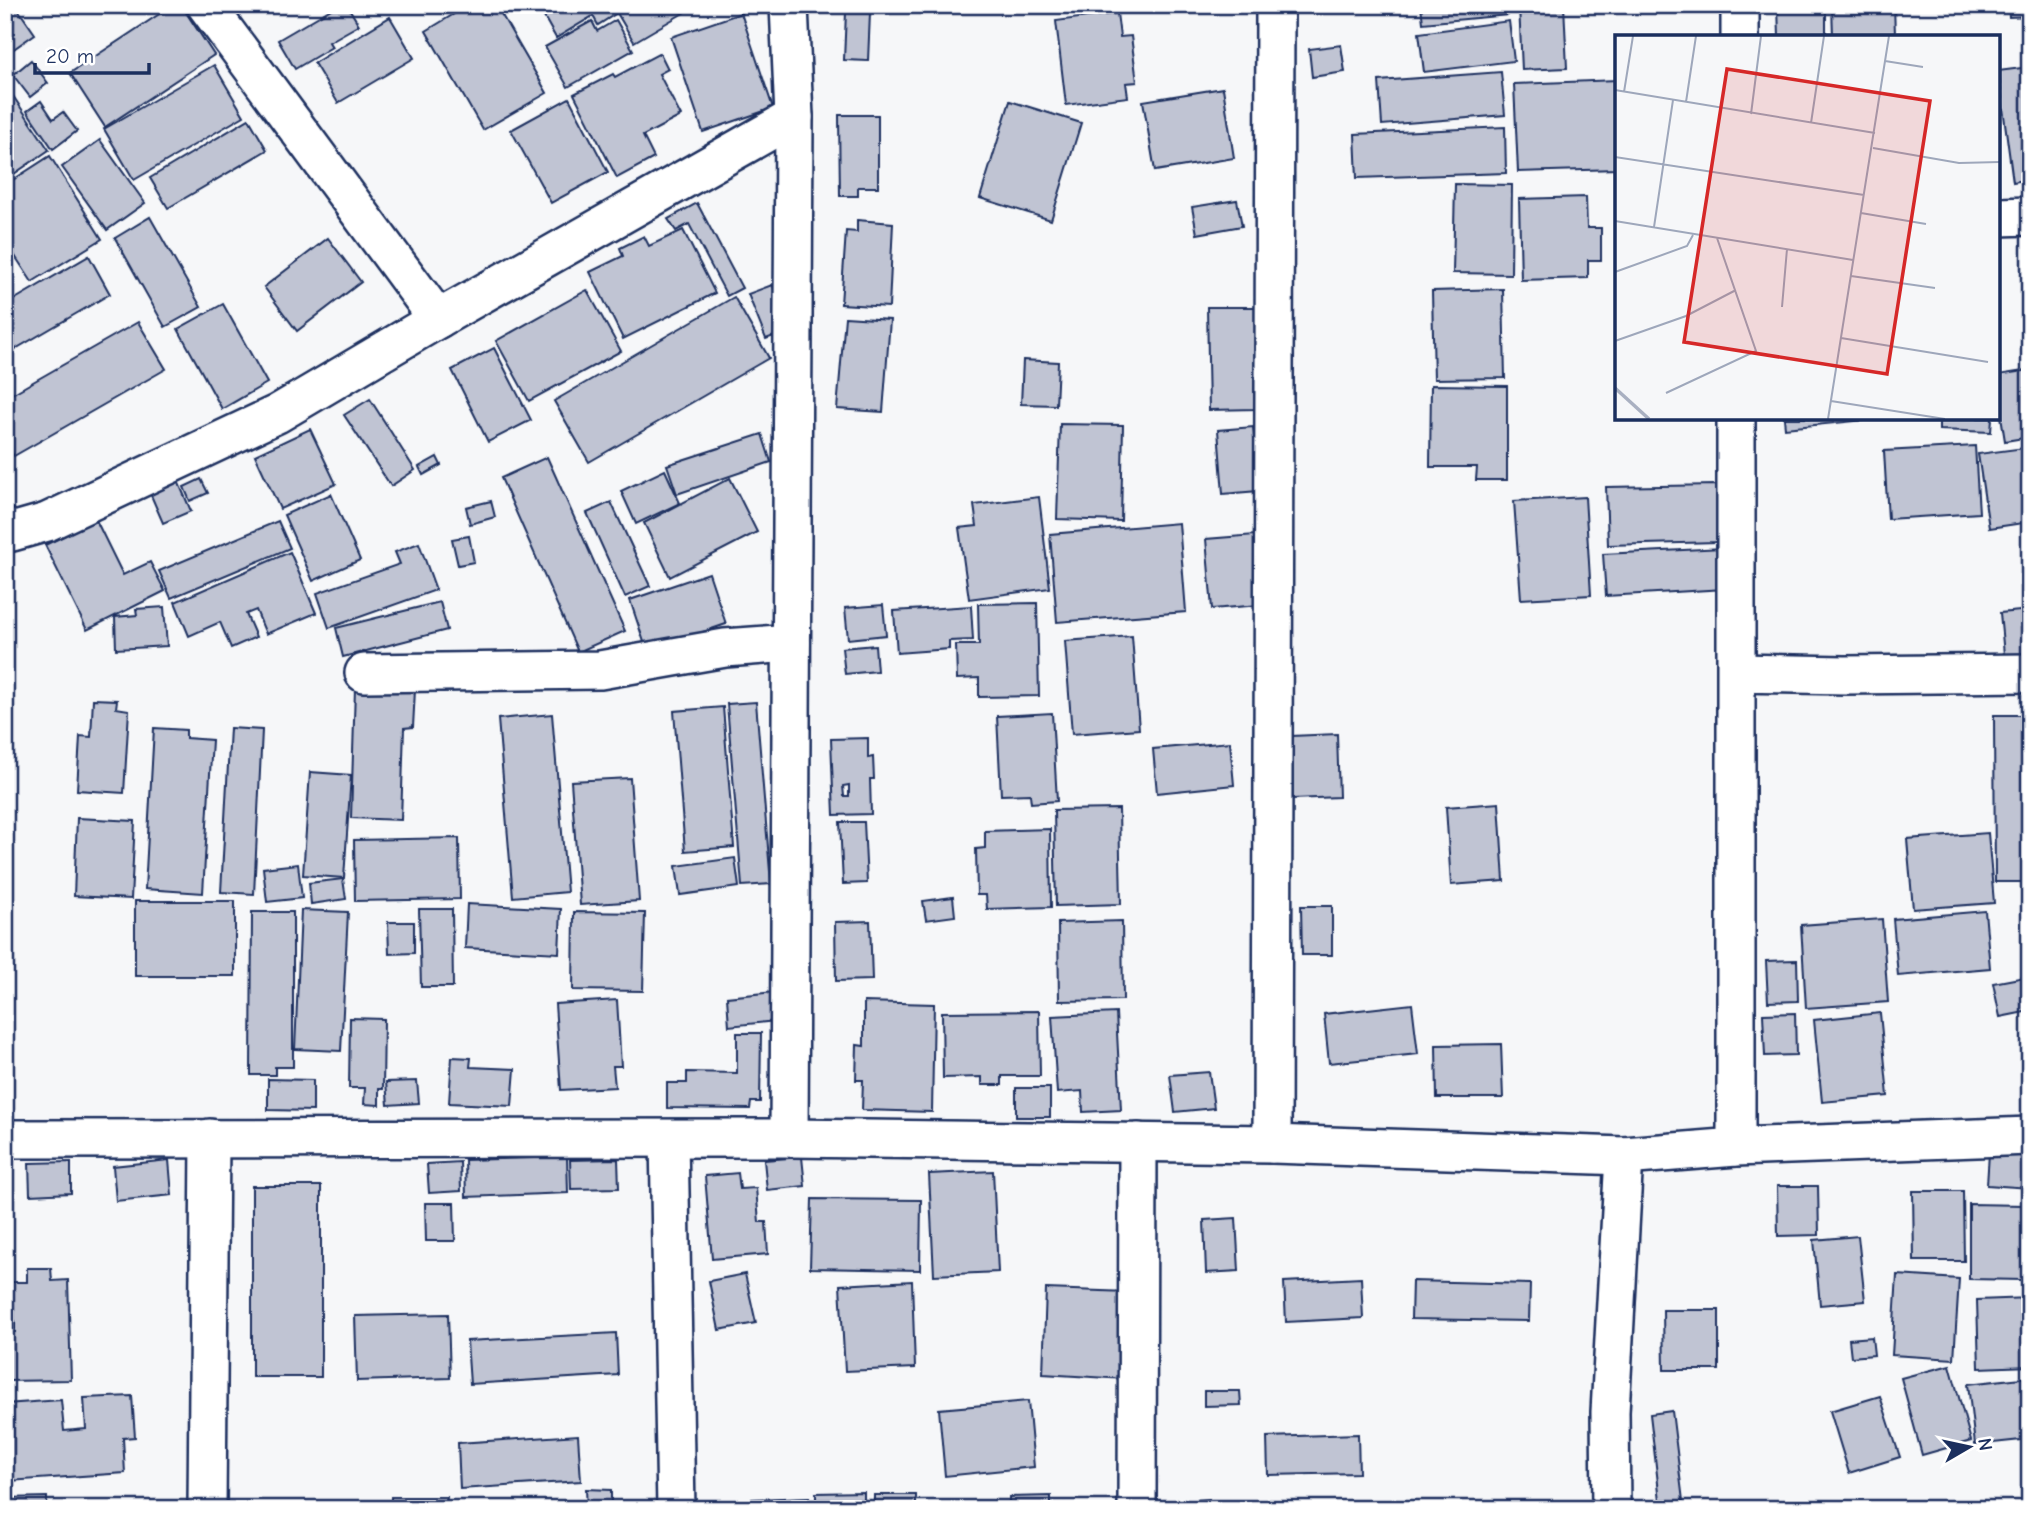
<svg xmlns="http://www.w3.org/2000/svg" width="2035" height="1514" font-family="'Comic Neue',sans-serif">
<rect width="100%" height="100%" fill="#f6f7f9"/>
<filter id="ink" filterUnits="userSpaceOnUse"><feTurbulence type="fractalNoise" baseFrequency=".0143" numOctaves="2"/><feDisplacementMap in="SourceGraphic" scale="14" xChannelSelector="R" yChannelSelector="G"/><feConvolveMatrix kernelMatrix="1 2 1 2 8 2 1 2 1" color-interpolation-filters="sRGB"/></filter>
<g filter="url(#ink)">
<g fill="#c0c4d3" stroke="#1b2f5e" stroke-width="2" fill-rule="evenodd">
<path d="M5,5h10l20,29 -30,21z"/>
<path d="M173,5h8l33,50 -109,72 -35,-54z"/>
<path d="M338,5h9l12,20 -30,17 3,5 -37,22 -17,-29z"/>
<path d="M469,5h27l51,88 -64,37 -57,-99z"/>
<path d="M559,5h131l2,3 -58,34 -17,-29 -19,12 -5,-9 -37,22 -13,-23z"/>
<path d="M1421,5h87v10l-85,8z"/>
<path d="M1519,5h45l3,63 -45,2z"/>
<path d="M1778,5h48v32h-47z"/>
<path d="M1832,5h62l1,30 -62,1z"/>
<path d="M2008,5h22v11l-21,1z"/>
<path d="M846,12l24,1 -2,48 -24,-1z"/>
<path d="M741,13l32,95 -70,24 -32,-95z"/>
<path d="M1117,13l3,24 11,-1 6,46 -11,1 2,14 -62,8 -10,-84z"/>
<path d="M390,17l24,41 -76,45 -24,-40z"/>
<path d="M616,20l17,30 -65,37 -23,-40 47,-26 5,10z"/>
<path d="M1509,21l5,40 -90,11 -5,-39z"/>
<path d="M1341,45l4,27 -33,5 -3,-28z"/>
<path d="M660,53l8,16 -9,5 22,42 -38,20 11,22 -37,20 -43,-84 39,-20 2,3z"/>
<path d="M31,60l17,23 -18,14 -17,-22z"/>
<path d="M214,65l30,51 -110,64 -30,-51z"/>
<path d="M2030,67v112l-17,3 -15,-111z"/>
<path d="M1501,72l4,43 -123,10 -3,-44z"/>
<path d="M1617,80v89l-99,3 -4,-88z"/>
<path d="M5,84l44,66 -44,30z"/>
<path d="M1223,88l11,70 -79,13 -12,-70z"/>
<path d="M569,98l39,74 -57,31 -40,-73z"/>
<path d="M41,101l12,18 10,-7 14,19 -24,18 -26,-38z"/>
<path d="M1010,101l71,22 -30,97 -71,-22z"/>
<path d="M839,115h39v72h-20v9h-18z"/>
<path d="M249,119l18,31 -99,58 -18,-30z"/>
<path d="M1505,127l1,46 -149,5 -2,-44z"/>
<path d="M100,140l45,63 -38,27 -45,-63z"/>
<path d="M50,156l52,83 -70,43 -17,-26 -7,4 -3,-4v-71z"/>
<path d="M1455,184l57,1 -1,89 -58,-1z"/>
<path d="M1586,197l1,31h14v32h-13v18l-67,2 -2,-81z"/>
<path d="M1237,200l5,26 -45,8 -5,-27z"/>
<path d="M697,203l45,85 -15,8 -38,-72 -13,7 -8,-12z"/>
<path d="M150,217l51,90 -36,20 -50,-89z"/>
<path d="M857,220l36,3 -4,84 -48,-3 5,-73 11,1z"/>
<path d="M683,230l32,63 -92,46 -33,-67 33,-16 -3,-8 24,-12 5,10z"/>
<path d="M328,238l33,44 -64,49 -33,-44z"/>
<path d="M89,256l21,38 -105,61v-50z"/>
<path d="M772,285l18,45 -24,9 -18,-45z"/>
<path d="M1503,289l2,89 -71,1 -2,-88z"/>
<path d="M587,290l34,61 -92,50 -33,-60z"/>
<path d="M734,297l35,61 -180,104 -35,-61z"/>
<path d="M223,304l44,79 -45,26 -44,-80z"/>
<path d="M1207,307h48l2,102 -48,1z"/>
<path d="M845,317l45,3 -7,92 -46,-3z"/>
<path d="M138,322l28,47 -152,87 -9,-14v-44z"/>
<path d="M494,348l37,72 -43,22 -36,-72z"/>
<path d="M1023,360l35,2 -2,43 -35,-1z"/>
<path d="M2030,370v67l-25,4 -7,-44v-22z"/>
<path d="M1431,385l76,1v94h-31l1,-13h-47z"/>
<path d="M370,399l45,71 -24,16 -47,-71z"/>
<path d="M1784,418h102l-101,10z"/>
<path d="M1939,418h53l-1,14 -52,-2z"/>
<path d="M1060,424l63,1 -2,96 -64,-2z"/>
<path d="M1253,427l5,64 -35,3 -5,-64z"/>
<path d="M310,429l26,55 -56,25 -25,-54z"/>
<path d="M762,434l9,28 -94,32 -10,-29z"/>
<path d="M1975,446l4,67 -91,6 -4,-68z"/>
<path d="M2024,448l6,43v31l-41,6 -11,-74z"/>
<path d="M437,457l4,8 -18,10 -4,-8z"/>
<path d="M547,457l78,174 -47,21 -77,-174z"/>
<path d="M665,470l15,33 -44,21 -15,-33z"/>
<path d="M730,478l27,54 -87,45 -26,-54z"/>
<path d="M201,479l7,14 -18,8 -6,-14z"/>
<path d="M178,481l13,30 -28,12 -13,-30z"/>
<path d="M1716,485l1,57 -109,3 -2,-58z"/>
<path d="M331,494l29,66 -47,21 -29,-66z"/>
<path d="M1039,497l11,91 -81,11 -10,-71 18,-2 -3,-21z"/>
<path d="M1585,497l6,98 -70,4 -7,-98z"/>
<path d="M491,501l4,16 -25,7 -4,-17z"/>
<path d="M611,502l39,84 -25,11 -38,-84z"/>
<path d="M96,520l27,55 27,-13 15,29 -78,39 -42,-85z"/>
<path d="M278,521l12,27 -119,50 -12,-27z"/>
<path d="M1179,523l7,89 -129,10 -7,-88z"/>
<path d="M1255,535l5,70 -48,4 -6,-70z"/>
<path d="M469,536l5,26 -16,3 -6,-26z"/>
<path d="M419,543l17,47 -107,38 -12,-35 83,-29 -5,-12z"/>
<path d="M1723,548l2,41 -119,7 -3,-42z"/>
<path d="M290,552l26,61 -50,21 -10,-24 -10,4 10,23 -25,11 -11,-26 -31,14 -14,-34z"/>
<path d="M709,573l17,51 -79,27 -17,-51z"/>
<path d="M440,602l7,28 -104,27 -7,-29z"/>
<path d="M1037,603l2,93 -60,1v-19l-22,1 -1,-34h23l-1,-41z"/>
<path d="M883,605l3,30 -38,4 -3,-31z"/>
<path d="M971,606l2,34 -24,1v8l-52,4 -3,-42z"/>
<path d="M164,607l3,39 -51,3 -1,-32 22,-2 -1,-6z"/>
<path d="M2030,610v53l-25,2 -5,-52z"/>
<path d="M1132,636l7,93 -67,5 -7,-93z"/>
<path d="M875,645l2,26 -32,3 -3,-26z"/>
<path d="M355,688l60,2 -2,37 -9,1 -3,92 -50,-2z"/>
<path d="M93,699l24,1 -1,8 13,2 -5,83 -47,-3 3,-54 11,1z"/>
<path d="M756,702l15,182 -29,2 -15,-182z"/>
<path d="M723,707l11,140 -49,4 -11,-140z"/>
<path d="M1052,713l5,88 -26,2 -1,-9 -29,1 -4,-79z"/>
<path d="M552,714l15,178 -54,5 -15,-178z"/>
<path d="M1994,715h36v167h-35z"/>
<path d="M154,728l32,2v8l26,2 -9,153 -58,-4z"/>
<path d="M230,728l32,2 -8,164 -33,-2z"/>
<path d="M1337,734l2,63 -46,2 -2,-63z"/>
<path d="M868,738v20l5,-1 1,22h-4l1,35 -37,1 -3,-76zM849,785v11h-5l-1,-10z"/>
<path d="M1230,742l4,43 -77,8 -4,-44z"/>
<path d="M310,772l41,3 -7,103 -41,-3z"/>
<path d="M630,778l9,123 -59,4 -9,-124z"/>
<path d="M1499,803l5,78 -53,4 -5,-78z"/>
<path d="M1119,809l2,95 -65,2 -2,-96z"/>
<path d="M77,818l58,3 -4,78 -57,-3z"/>
<path d="M840,822h24l3,61 -24,1z"/>
<path d="M1050,829l1,78 -64,2 -1,-14h-9l-1,-46 9,-1v-17z"/>
<path d="M1988,833l6,70 -81,6 -6,-70z"/>
<path d="M459,838l1,61 -105,2 -1,-61z"/>
<path d="M735,858l4,29 -59,8 -4,-29z"/>
<path d="M298,864l4,34 -35,4 -4,-34z"/>
<path d="M343,879l3,20 -35,5 -2,-21z"/>
<path d="M953,897l2,19 -29,4 -3,-19z"/>
<rect x="135" y="901" width="100" height="75"/>
<path d="M467,904l94,5 -2,44 -94,-5z"/>
<path d="M1301,906h31v49h-30z"/>
<path d="M419,909h33l1,78h-32z"/>
<path d="M301,910l47,2 -7,139 -46,-2z"/>
<path d="M1985,911l5,57 -92,8 -5,-57z"/>
<path d="M252,912h41v155h-18v8h-24z"/>
<path d="M574,912l71,1 -2,78 -70,-1z"/>
<path d="M1882,919l6,83 -82,6 -5,-83z"/>
<path d="M870,921l2,59 -36,1 -1,-59z"/>
<path d="M1122,921l1,79 -64,1 -1,-78z"/>
<path d="M388,922h26v31l-25,1z"/>
<path d="M1797,960l1,41 -30,1 -2,-41z"/>
<path d="M2030,976v35l-30,6 -7,-34z"/>
<path d="M774,992l2,29 -47,5 -2,-29z"/>
<path d="M617,1000l4,66h-8l2,21 -54,3 -6,-86z"/>
<path d="M864,1002l70,2 -2,108 -70,-2 1,-30h-7l1,-35 7,1z"/>
<path d="M1412,1004l6,50 -89,9 -5,-49z"/>
<path d="M1039,1011l1,65h-38v9h-20v-8l-39,1 -1,-66z"/>
<path d="M1116,1013l5,97 -38,2 -1,-21 -25,2 -5,-77z"/>
<path d="M1795,1013l1,42 -31,1 -2,-42z"/>
<path d="M1880,1013l8,83 -66,6 -8,-82z"/>
<path d="M350,1018l34,1 -1,70h-4v16l-15,-1 1,-16h-16z"/>
<path d="M737,1033h24l-1,69h-9l-1,7 -83,-1v-25h20v-11l50,1z"/>
<path d="M1501,1044l2,54h-66l-1,-53z"/>
<path d="M452,1057l19,1 -1,9 45,2 -3,37 -63,-3z"/>
<path d="M1209,1072l5,36 -39,4 -5,-37z"/>
<path d="M268,1079l45,1v31l-45,-1z"/>
<path d="M417,1081l2,22 -31,2 -2,-23z"/>
<rect x="1016" y="1088" width="34" height="29"/>
<path d="M1989,1153l41,3v32l-43,-3z"/>
<path d="M567,1157l1,36 -102,4 -1,-37z"/>
<path d="M802,1157l3,29 -38,4 -3,-30z"/>
<path d="M618,1159l1,29 -48,1 -1,-29z"/>
<path d="M169,1160l3,35 -56,6 -3,-35z"/>
<path d="M71,1162v31l-41,2 -1,-32z"/>
<path d="M460,1162l1,29 -32,2 -2,-29z"/>
<path d="M993,1171l5,101 -64,3 -5,-101z"/>
<path d="M738,1173l2,16 16,-1 3,34h7l2,32 -56,5 -7,-83z"/>
<rect x="252" y="1186" width="69" height="191"/>
<path d="M1777,1186h41l1,49 -41,1z"/>
<path d="M1913,1191h50l1,70h-50z"/>
<path d="M812,1199l109,1 -1,70 -110,-2z"/>
<path d="M425,1203h29l1,38h-29z"/>
<path d="M1969,1204l56,1 -1,75 -55,-1z"/>
<path d="M1236,1218l3,53 -33,2 -2,-53z"/>
<path d="M1858,1236l7,65 -45,4 -6,-65z"/>
<path d="M27,1268h24l1,13 16,-1 3,100 -66,1v-49h10v-11h-10v-39h22z"/>
<path d="M745,1274l11,49 -37,7 -10,-49z"/>
<path d="M1897,1275l62,4 -5,80 -62,-4z"/>
<path d="M1361,1278l2,40 -77,4 -2,-40z"/>
<path d="M912,1281l3,87 -70,3 -5,-86z"/>
<path d="M1412,1281l118,3 -1,37 -118,-2z"/>
<path d="M1046,1289l82,3 -3,87 -82,-5z"/>
<path d="M2030,1298v68l-51,2 -2,-68z"/>
<path d="M1663,1310h56v60h-55z"/>
<path d="M448,1314l2,64 -93,3 -2,-65z"/>
<path d="M616,1333l2,42 -148,9 -3,-43z"/>
<path d="M1872,1337l2,18 -23,2 -2,-18z"/>
<path d="M1950,1365l21,76 -49,14 -21,-77z"/>
<path d="M2030,1377v62l-55,6 -7,-61z"/>
<path d="M1204,1391h36l1,14 -37,1z"/>
<path d="M132,1396l3,41 -12,1 2,35 -116,8 -4,-77 56,-4 3,31 22,-2 -2,-31z"/>
<path d="M1880,1396l20,61 -51,16 -19,-62z"/>
<path d="M1028,1401l6,66 -89,9 -6,-67z"/>
<path d="M1672,1411l12,98h-23l-11,-95z"/>
<path d="M1358,1434l1,39 -91,2 -1,-38z"/>
<path d="M578,1435l3,46 -121,8 -2,-46z"/>
<path d="M586,1489l25,1v19h-24z"/>
<path d="M864,1492v17h-48v-16z"/>
<rect x="874" y="1495" width="42" height="14"/>
<path d="M1051,1496v13h-42v-12z"/>
<path d="M47,1497v12h-42v-11z"/>
<path d="M391,1497h56l-1,12h-55z"/>
<path d="M809,1497v12h-56l-1,-10z"/>
<path d="M1209,1499l1,10h-34l-1,-7z"/>
<path d="M1065,1504l24,5h-25z"/>
</g>
<g fill="none" stroke-linecap="round" stroke-linejoin="round">
<defs>
<g id="minor">
<path d="M206,5l232,314"/>
<path d="M1740,37v-32"/>
<path d="M1998,217l32,-1"/>
<path d="M5,527l7,5 35,-10 230,-108 161,-95 356,-202"/>
<path d="M364,673l236,-3 125,-22 66,-5"/>
<path d="M1737,673l108,2 185,-2"/>
<path d="M789,1138l5,-1021 -5,-112"/>
<path d="M5,1139l784,-1 483,6 352,12 112,-9 294,-11"/>
<path d="M669,1139l7,370"/>
<path d="M1272,1144l3,-1139"/>
<path d="M1736,1147v-729"/>
<path d="M207,1509l3,-371"/>
<path d="M1137,1509l1,-367"/>
<path d="M1611,1509l-1,-97 14,-256"/>
</g>
</defs>
<use href="#minor" stroke="#1b2f5e" stroke-width="42"/>
<use href="#minor" stroke="#fff" stroke-width="37"/>
</g>
</g>
<g transform="translate(1615 35)">
<rect width="385" height="385" fill="#f6f7f9"/>
<path fill="none" stroke="#a9b0c1" stroke-width="3.5" d="M0,353l34,31"/>
<path fill="none" stroke="#9ea7bb" stroke-width="2" d="M270,26l38,6M0,55l260,43M9,57l9,-56M71,67l10,-66M136,79l10,-78M196,88l13,-87M258,113l86,15 41,-1M0,122l249,38M246,178l65,11M0,186l238,39M39,192l19,-127M0,237l72,-26 6,-11M236,241l84,12M167,272l5,-58M226,303l147,24M0,306l71,-25 50,-26M51,358l90,-42 -39,-113M216,366l114,18M213,384l61,-383"/>
<path fill="#d62828" fill-opacity="0.15" stroke="#d62828" stroke-width="3.5" d="M112,34l203,32 -43,273 -203,-32z"/>
<rect width="385" height="385" fill="none" stroke="#1b2f5e" stroke-width="3.5"/>
</g>
<rect width="2035" height="1514" fill="none" stroke="#fff" stroke-width="28"/>
<rect x="14" y="14" width="2007" height="1486" fill="none" stroke="#1b2f5e" stroke-width="2.5" filter="url(#ink)"/>
<g transform="translate(1969 1447) rotate(81)" stroke="#ffffff" stroke-width="5" paint-order="stroke">
<path d="M0-5L12 26L0 18L-12 26Z" fill="#1b2f5e"/>
<text y="-10" font-size="19" font-weight="bold" text-anchor="middle" fill="#1b2f5e">N</text>
</g>
<path d="M35 63v10h114v-10" fill="none" stroke="#1b2f5e" stroke-width="3.5"/>
<text x="46" y="63" font-size="21" fill="#1b2f5e" stroke="#ffffff" stroke-width="5" paint-order="stroke">20 m</text>
</svg>
